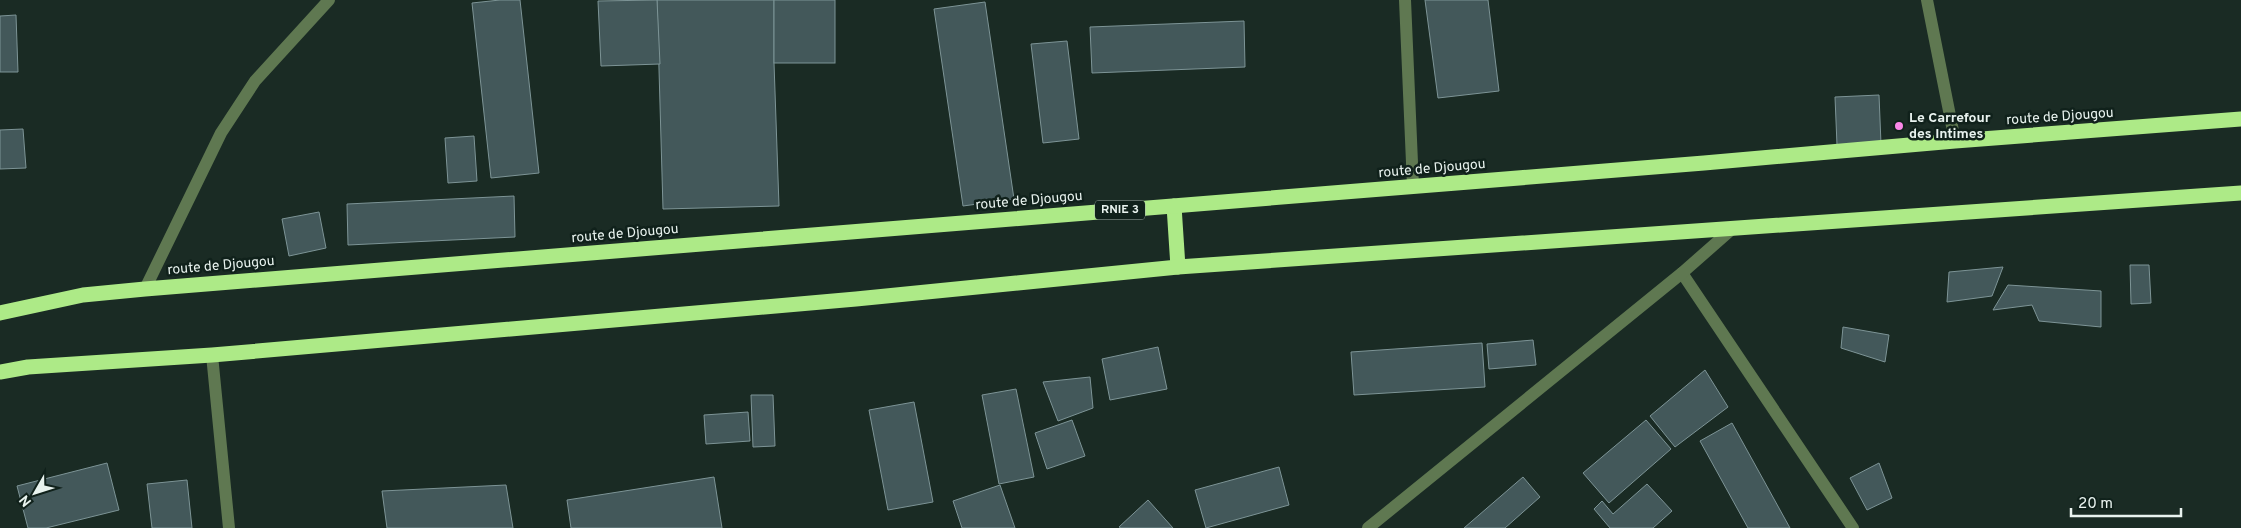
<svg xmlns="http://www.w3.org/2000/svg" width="2241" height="528" font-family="Overpass,sans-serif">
<rect width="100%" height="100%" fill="#1a2b24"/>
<g fill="#43585a" stroke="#7d9496">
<path d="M500,0h20l19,173 -48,5 -19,-175z"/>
<path d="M657,0h117v63l5,143 -116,3z"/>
<path d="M657,0l3,64 -59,2 -3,-65z"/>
<rect x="774" y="0" width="61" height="63"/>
<path d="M1425,0h63l11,91 -61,7z"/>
<path d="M985,2l29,197 -51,7 -29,-197z"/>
<path d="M16,15l2,57h-18v-56z"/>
<path d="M1244,21l1,46 -153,6 -2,-46z"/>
<path d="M1067,41l12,98 -36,4 -12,-99z"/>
<path d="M1879,95l2,49 -44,1 -2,-48z"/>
<path d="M23,129l3,39 -26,1v-39z"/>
<path d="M474,136l3,45 -29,2 -3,-45z"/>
<path d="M514,196l1,41 -167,8 -1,-41z"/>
<path d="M319,212l7,36 -37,8 -7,-37z"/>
<path d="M2130,265h19l2,38 -20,1z"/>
<path d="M2003,267l-11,29 -45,6 2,-30z"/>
<path d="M2008,285l93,6v36l-62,-6 -7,-16 -39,5z"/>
<path d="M1843,327l46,8 -4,27 -44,-14z"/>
<path d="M1533,340l3,25 -47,4 -2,-25z"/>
<path d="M1482,343l3,44 -131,8 -3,-43z"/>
<path d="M1158,347l9,42 -57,11 -8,-41z"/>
<path d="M1705,370l23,37 -53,40 -25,-31z"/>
<path d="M1090,377l3,31 -35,13 -15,-39z"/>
<path d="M1016,389l18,88 -35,7 -17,-89z"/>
<path d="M751,395h22l2,51 -22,1z"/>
<path d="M914,402l19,100 -45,8 -19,-100z"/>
<path d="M748,412l2,29 -44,3 -2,-29z"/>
<path d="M1072,420l13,36 -38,13 -12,-36z"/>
<path d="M1646,420l25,29 -62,54 -26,-30z"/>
<path d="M1732,423l58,105h-42l-48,-87z"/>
<path d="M107,463l12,47 -73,18h-18l-11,-42z"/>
<path d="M1879,463l13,35 -25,12 -17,-32z"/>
<path d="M1279,467l10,38 -83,23 -11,-38z"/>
<path d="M714,477l8,51h-151l-4,-28z"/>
<path d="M1523,477l17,20 -35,31h-41z"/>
<path d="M187,480l5,48h-40l-5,-44z"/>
<path d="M1647,484l25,27 -19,17h-43l-16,-19 8,-8 11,13z"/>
<path d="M506,485l7,43h-126l-5,-37z"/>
<path d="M1000,485l15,43h-53l-9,-27z"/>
<path d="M1148,500l25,28h-52l-2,-1z"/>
</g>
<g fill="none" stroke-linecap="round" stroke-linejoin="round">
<g stroke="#5f7851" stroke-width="12">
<path d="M1405,0l8,186"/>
<path d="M1927,0l28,141"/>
<path d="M1682,273l171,255"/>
<path d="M145,289l76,-156 34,-52 74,-81"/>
<path d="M212,355l17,173"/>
<path d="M1368,528l314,-255 50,-44"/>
</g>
<g stroke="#adea87" stroke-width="15">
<path d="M1174,206l4,61"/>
<path d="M0,313l83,-18 62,-6 1559,-126 251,-22 286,-22"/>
<path d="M0,372l28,-5 184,-12 644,-56 322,-32 1063,-74"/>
</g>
</g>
<circle fill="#fa87e7" stroke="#10211b" stroke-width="2" cx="1899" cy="126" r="5"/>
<g text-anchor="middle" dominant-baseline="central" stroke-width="5" stroke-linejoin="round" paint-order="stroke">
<rect fill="#10211b" stroke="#a8b4af" stroke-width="1" x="1095" y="200.5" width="50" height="19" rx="4"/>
<g font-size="12" font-weight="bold" fill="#e9f3ef">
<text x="1120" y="210">RNIE 3</text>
</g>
<g font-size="14" fill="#e9f3ef" stroke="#10211b">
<text transform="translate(2060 117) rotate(-4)">route de Djougou</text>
<text transform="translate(1432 169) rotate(-5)">route de Djougou</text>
<text transform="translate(1029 201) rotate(-5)">route de Djougou</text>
<text transform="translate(625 234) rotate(-5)">route de Djougou</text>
<text transform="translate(221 266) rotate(-5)">route de Djougou</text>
</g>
<g font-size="14" font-weight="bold" fill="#e9f3ef" stroke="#10211b" text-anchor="start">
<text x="1909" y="118">Le Carrefour<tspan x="1909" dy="16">des Intimes</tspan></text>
</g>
</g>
<g transform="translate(35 493) rotate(231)" stroke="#10211b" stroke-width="4" paint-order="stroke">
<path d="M0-4L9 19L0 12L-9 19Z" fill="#e9f3ef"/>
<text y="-8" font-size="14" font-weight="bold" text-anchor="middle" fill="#e9f3ef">N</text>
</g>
<path d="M2071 508v8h110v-8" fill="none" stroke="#e9f3ef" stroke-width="2.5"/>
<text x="2078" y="508" font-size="15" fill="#e9f3ef" stroke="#10211b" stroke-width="4" paint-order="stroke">20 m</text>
</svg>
